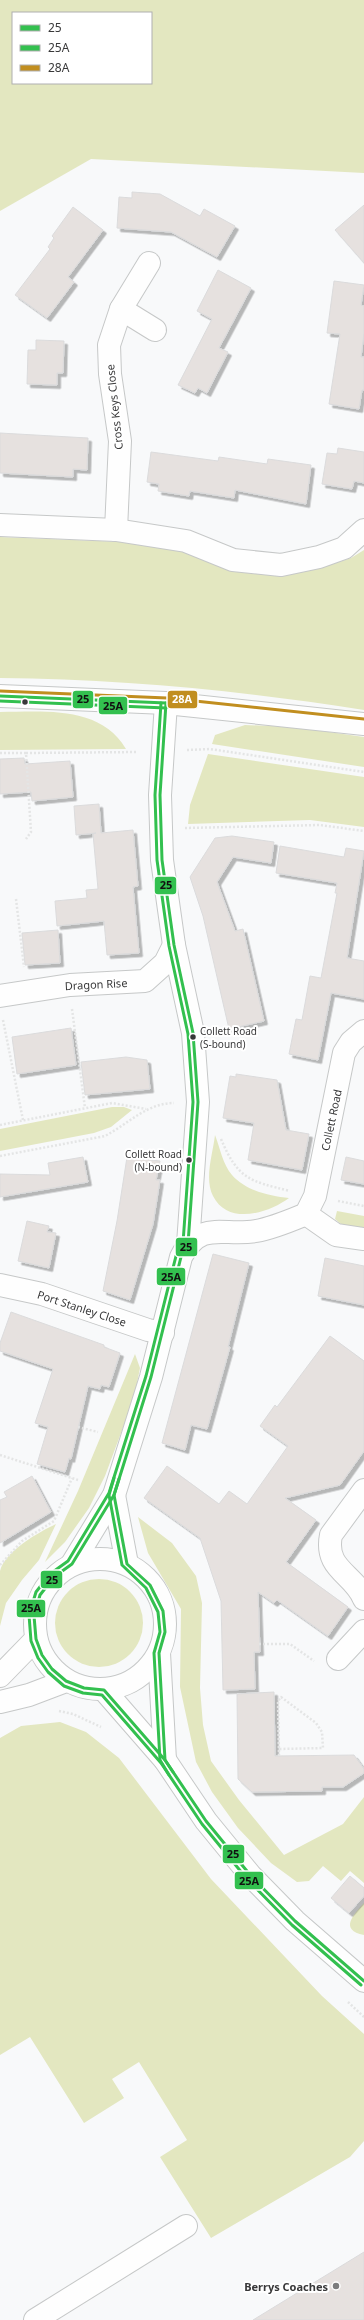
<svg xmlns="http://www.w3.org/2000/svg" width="364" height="2320" font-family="'Noto Sans',sans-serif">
<defs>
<filter id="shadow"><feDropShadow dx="3.5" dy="3.5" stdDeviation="0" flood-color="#0004"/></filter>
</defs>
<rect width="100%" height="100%" fill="#f8f9fa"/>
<g fill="#e3e7c0" fill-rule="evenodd">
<path d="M0,0h364v173l-273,-14 -91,52zM13,13h138v70h-138z"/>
<path d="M0,537l148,6 37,9 52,17 34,6 46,-6 34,-11 13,-8v160c-120,-19 -242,-31 -364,-32z"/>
<path d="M0,712c44,0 100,-7 126,37l-126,1z"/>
<path d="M245,725l49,2 70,10v30l-152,-23 3,-9z"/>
<path d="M208,754l156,23v50l-54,-7 -122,4 2,-19z"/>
<path d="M112,1107h12l8,3 -21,17 -17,6 -94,18v-22z"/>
<path d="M215,1135c5,13 8,30 17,40 14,16 38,21 57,23 -20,15 -61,28 -76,-2 -9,-17 0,-43 2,-61z"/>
<path d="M337,1211l27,5v16l-22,-7 -7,-6z"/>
<path d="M135,1354l5,14 -6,30 -29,78 -16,32 -24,34 -20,20 33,-71z"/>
<path d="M138,1517l34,26 24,33 6,27 -2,85 3,37 8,36 28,39 45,55 59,-31 21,-27v86l-14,-12 -9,10 -18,-15 -14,15 -12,1 -26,-19 -33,-35 -26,-36 -16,-30 -16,-75 1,-78 -33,-56z"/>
<path d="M56,1524l-17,36 -17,20 -16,23 -6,23c0,-14 0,-43 0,-55 5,-20 39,-39 56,-47z"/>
<circle cx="99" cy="1623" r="44"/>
<path d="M60,1722l26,10 33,26 92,121 111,117 42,38v107l-14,16 -139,81 -51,-81 27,-17 -48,-78 -27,17 12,19 -40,25 -54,-86 -30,18v-317l21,-12z"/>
<path d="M364,1903v32c-25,-5 -11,-20 0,-32z"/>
</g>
<g fill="#e6e1df" stroke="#dbdbdc" filter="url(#shadow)">
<path d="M132,192l28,2 40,22 4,-7 31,17 -18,31 -46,-25 -54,-4 2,-31 13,1z"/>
<path d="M364,205v58l-29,-33z"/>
<path d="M73,207l30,23 -35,47 6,5 -27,36 -32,-23 35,-46 -2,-2 6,-9 -2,-2z"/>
<path d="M218,270l33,18 -32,60 9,4 -21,41 -9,-5 -3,5 -17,-8 34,-66 -15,-8z"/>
<path d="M334,281l30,4 -3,20 3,1v27l-3,24h3v33h-2l-3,19 -30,-5 11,-70 -13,-1z"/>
<path d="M36,340l28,1 -1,32h-6v12l-30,-1 1,-34h8z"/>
<path d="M0,433l88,5 -1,32 -14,-1v8l-73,-4z"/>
<path d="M338,448l26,4v31l-10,-2 -2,8 -30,-5 5,-31 10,1z"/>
<path d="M151,452l67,9 1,-4 48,7 1,-5 43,6 -5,39 -71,-14 -1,8 -44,-7 -1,5 -31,-5 1,-7 -12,-2z"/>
<path d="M24,758l1,6 45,-3 3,36 -41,4 -1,-9 -31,2v-35z"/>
<path d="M99,804l2,29 32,-3 5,56 -5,1 6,66 -32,2 -3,-34 -47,5 -2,-25 32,-3 -1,-8 12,-1 -5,-55 3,-1 -20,2 -2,-29z"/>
<path d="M232,836l42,6 -3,21 -38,-6 -16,25 18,49 8,-2 21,92 -35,8 -26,-113 -13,-39 25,-39z"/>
<path d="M280,846l64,11 2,-9 18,3 -17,107 17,3v38l-33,-6 -13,67 -29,-6 7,-35 6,1 8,-44 11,2 16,-85h-2l2,-10 -61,-10z"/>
<path d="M58,930l2,33 -35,2 -3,-32z"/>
<path d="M71,1028l5,37 -59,9 -5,-37z"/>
<path d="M126,1057l21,3 3,29 -65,6 -4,-33z"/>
<path d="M236,1074l41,6 9,50 23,4 -7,36 -54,-10 6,-37 -31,-5 7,-42 6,1z"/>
<path d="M83,1157l5,25 -88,15v-23l50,1 -2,-12z"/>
<path d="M127,1157l33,4 -4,19h4l-7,44 -23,76 -27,-9 14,-70z"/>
<path d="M346,1157l18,4v23l-23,-4z"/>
<path d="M27,1221l22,5 -2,6 9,1 -7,35 -31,-7z"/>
<path d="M213,1254l36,9 -21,84h2l-23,82 -16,-4 -6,25 -23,-7z"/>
<path d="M325,1258l39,8v39l-46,-9z"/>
<path d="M11,1312l93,33v2l16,6 -11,34 -8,-2 -1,4 -12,-3 -17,73 -2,-1 -4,14 -28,-8 11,-37 -13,-4 18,-54 -53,-18v-8z"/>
<path d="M330,1336l34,25v90l-24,34 -55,13 31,22 -30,42 62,45 -20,29 -51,-36 -3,3 -16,-11 2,60h-6l1,37 -32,1 -2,-89 -21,-63 -56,-40 23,-32 52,38 10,-13 18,13 41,-58 -28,-20 15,-21 2,2z"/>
<path d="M32,1476l19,36 -51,31v-43l7,-3 -3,-5z"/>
<path d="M274,1692l1,64 79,-1 10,14v4l-21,14h-21v4l-70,1 -14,-13 -1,-85z"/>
<path d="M350,1876l14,12v8l-15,17 -18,-15z"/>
<path d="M364,2252v68h-111z"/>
</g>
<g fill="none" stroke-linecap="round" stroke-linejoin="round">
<defs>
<g id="minor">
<path d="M121,309l34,21"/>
<path d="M0,525l116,5 70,11 47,19 48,5 38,-8 25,-9 20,-18"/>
<path d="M116,530l4,-89 -10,-67 -1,-29 12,-36 28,-46"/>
<path d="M166,703l-6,92 2,65 12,85 19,88 5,69 -10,142"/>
<path d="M0,996l70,-11 75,-4 20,-18 9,-18"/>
<path d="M306,1214l30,21 28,4"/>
<path d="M0,1285l42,9 106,36 15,3"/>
<path d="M364,1490l-33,45c-7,35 23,38 33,64"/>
<path d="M114,1495l13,69"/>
<circle cx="100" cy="1624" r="65"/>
<path d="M72,1564l42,-69 37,-118 30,-120c20,-38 42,-20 75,-26 17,-3 33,-10 50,-17l9,-18 29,-143 7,-11 13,-11"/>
<path d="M159,1653l6,107"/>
<path d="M338,1659l26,-28"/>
<path d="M0,1676l36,-37"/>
<path d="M104,1690l61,70 41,61 45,55 44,45 69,60"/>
<path d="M0,1702l29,-7 37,-14"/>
<path d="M35,2320l151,-94"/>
</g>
<path id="major" d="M0,696l166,7 198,21"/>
</defs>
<use href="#minor" stroke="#c6c8c8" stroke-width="24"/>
<use href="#major" stroke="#c6c8c8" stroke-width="24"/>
<g stroke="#e4e5e5" stroke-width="2.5" stroke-dasharray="2 2" stroke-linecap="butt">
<path d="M187,750l23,-1 154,23"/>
<path d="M0,753h26l5,79 -5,7"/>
<path d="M26,753l112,-1"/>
<path d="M185,828l135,-3 44,6"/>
<path d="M16,899l8,68"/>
<path d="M72,1009l13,99"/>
<path d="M3,1020l20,100"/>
<path d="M0,1125l112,-22 34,6"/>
<path d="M221,1139c17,40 28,42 69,52"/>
<path d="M0,1156l105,-20c23,-12 42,-33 69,-33"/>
<path d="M338,1201l26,5"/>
<path d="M78,1427l20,5"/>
<path d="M0,1455l78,25"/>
<path d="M0,1565l22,-24 32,-20 18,-43"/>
<path d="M259,1644h31l24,17"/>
<path d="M59,1711l14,3 28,13"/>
<path d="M279,1756l-1,-55 3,-4 35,26 6,9 1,16 -44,1"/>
<path d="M348,2002l16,15"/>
</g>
<use href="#minor" stroke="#fefefe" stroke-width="22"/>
<use href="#major" stroke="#fefefe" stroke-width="22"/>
<defs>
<g id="bus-1">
<path d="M0,696l166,7"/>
<path d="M166,703l-6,92 2,65 12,85 19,88 5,69 -10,142 -7,13 -30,120 -37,118 -42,69 -18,13 -14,18 -6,21 2,23 6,16 10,14 14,12 18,7 20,2 61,70 41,61 45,55 44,45 69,60"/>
<path d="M119,1479l-5,16 13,69 23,21 13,26 2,21 -6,21 6,107 8,12"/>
</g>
<g id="bus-2">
<path d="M0,701l166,7"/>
<path d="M161,703l-6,92 2,65 12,86 19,88 5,68 -10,141 -7,13 -30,120 -37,117 -41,68 -18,13 -14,18 -7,23 2,26 7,17 10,14 16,14 19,7 19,2 59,68 41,61 45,55 45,46 69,60"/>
<path d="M114,1478l-5,17 13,70 24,23 12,24 2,20 -6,21 6,107 9,15"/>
</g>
<path id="bus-3" d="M0,691l167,7 197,21"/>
</defs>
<use href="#bus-1" stroke="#fff" stroke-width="6"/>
<use href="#bus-2" stroke="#fff" stroke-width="6"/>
<use href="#bus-3" stroke="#fff" stroke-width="6"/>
<use href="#bus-1" stroke="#33c04f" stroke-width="3"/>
<use href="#bus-2" stroke="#33c04f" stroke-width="3"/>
<use href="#bus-3" stroke="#c18e1f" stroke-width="3"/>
</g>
<g fill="#383839" stroke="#fff" stroke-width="1.5">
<circle cx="25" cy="702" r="3.5"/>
<circle cx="193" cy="1037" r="3.5"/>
<circle cx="189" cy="1160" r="3.5"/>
</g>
<circle fill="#7b7c7d" stroke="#fff" stroke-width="1.5" cx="336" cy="2286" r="4"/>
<g text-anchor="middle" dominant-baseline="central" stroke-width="4" stroke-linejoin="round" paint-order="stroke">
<g font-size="10" fill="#383839" stroke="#fff" text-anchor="start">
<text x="200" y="1031">Collett Road<tspan x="200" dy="13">(S-bound)</tspan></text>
<text x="182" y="1154" text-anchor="end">Collett Road<tspan x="182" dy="13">(N-bound)</tspan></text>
</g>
<g font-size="11" fill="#383839" stroke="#fff">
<text transform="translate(114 407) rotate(-96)">Cross Keys Close</text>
<text transform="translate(96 984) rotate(-3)">Dragon Rise</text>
<text transform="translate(331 1120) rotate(-78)">Collett Road</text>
<text transform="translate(82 1308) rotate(18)">Port Stanley Close</text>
</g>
<g font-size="11" font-weight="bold" fill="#383839" stroke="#fff" text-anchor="end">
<text x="328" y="2286">Berrys Coaches</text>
</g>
</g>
<g stroke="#fff" stroke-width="1.5">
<rect x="72" y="690" width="22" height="19" rx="4" fill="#33c04f"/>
<rect x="167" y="690" width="31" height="19" rx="4" fill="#c18e1f"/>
<rect x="98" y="696" width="30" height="19" rx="4" fill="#33c04f"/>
<rect x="154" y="876" width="23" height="19" rx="4" fill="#33c04f"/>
<rect x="175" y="1237" width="23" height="20" rx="4" fill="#33c04f"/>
<rect x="156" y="1267" width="30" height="19" rx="4" fill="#33c04f"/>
<rect x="40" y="1570" width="23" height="19" rx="4" fill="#33c04f"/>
<rect x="16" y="1599" width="30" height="19" rx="4" fill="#33c04f"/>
<rect x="222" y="1844" width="23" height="20" rx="4" fill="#33c04f"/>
<rect x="234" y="1871" width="30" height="19" rx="4" fill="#33c04f"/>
</g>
<g font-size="11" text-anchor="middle" font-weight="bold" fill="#fff">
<text x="182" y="703">28A</text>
</g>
<g font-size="11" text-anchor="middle" font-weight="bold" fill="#111">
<text x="83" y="703">25</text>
<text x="113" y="710">25A</text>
<text x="166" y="889">25</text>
<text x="186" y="1251">25</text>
<text x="171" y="1281">25A</text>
<text x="52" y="1584">25</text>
<text x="31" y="1612">25A</text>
<text x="233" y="1858">25</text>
<text x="249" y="1885">25A</text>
</g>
<rect x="12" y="12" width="140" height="72" fill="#ffffff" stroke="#afafb0"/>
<rect x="20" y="25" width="20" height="6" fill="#33c04f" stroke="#afafb0"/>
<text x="48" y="32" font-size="12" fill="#383839">25</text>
<rect x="20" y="45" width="20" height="6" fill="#33c04f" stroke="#afafb0"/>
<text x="48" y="52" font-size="12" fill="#383839">25A</text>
<rect x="20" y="65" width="20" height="6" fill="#c18e1f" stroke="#afafb0"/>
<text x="48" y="72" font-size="12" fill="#383839">28A</text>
</svg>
